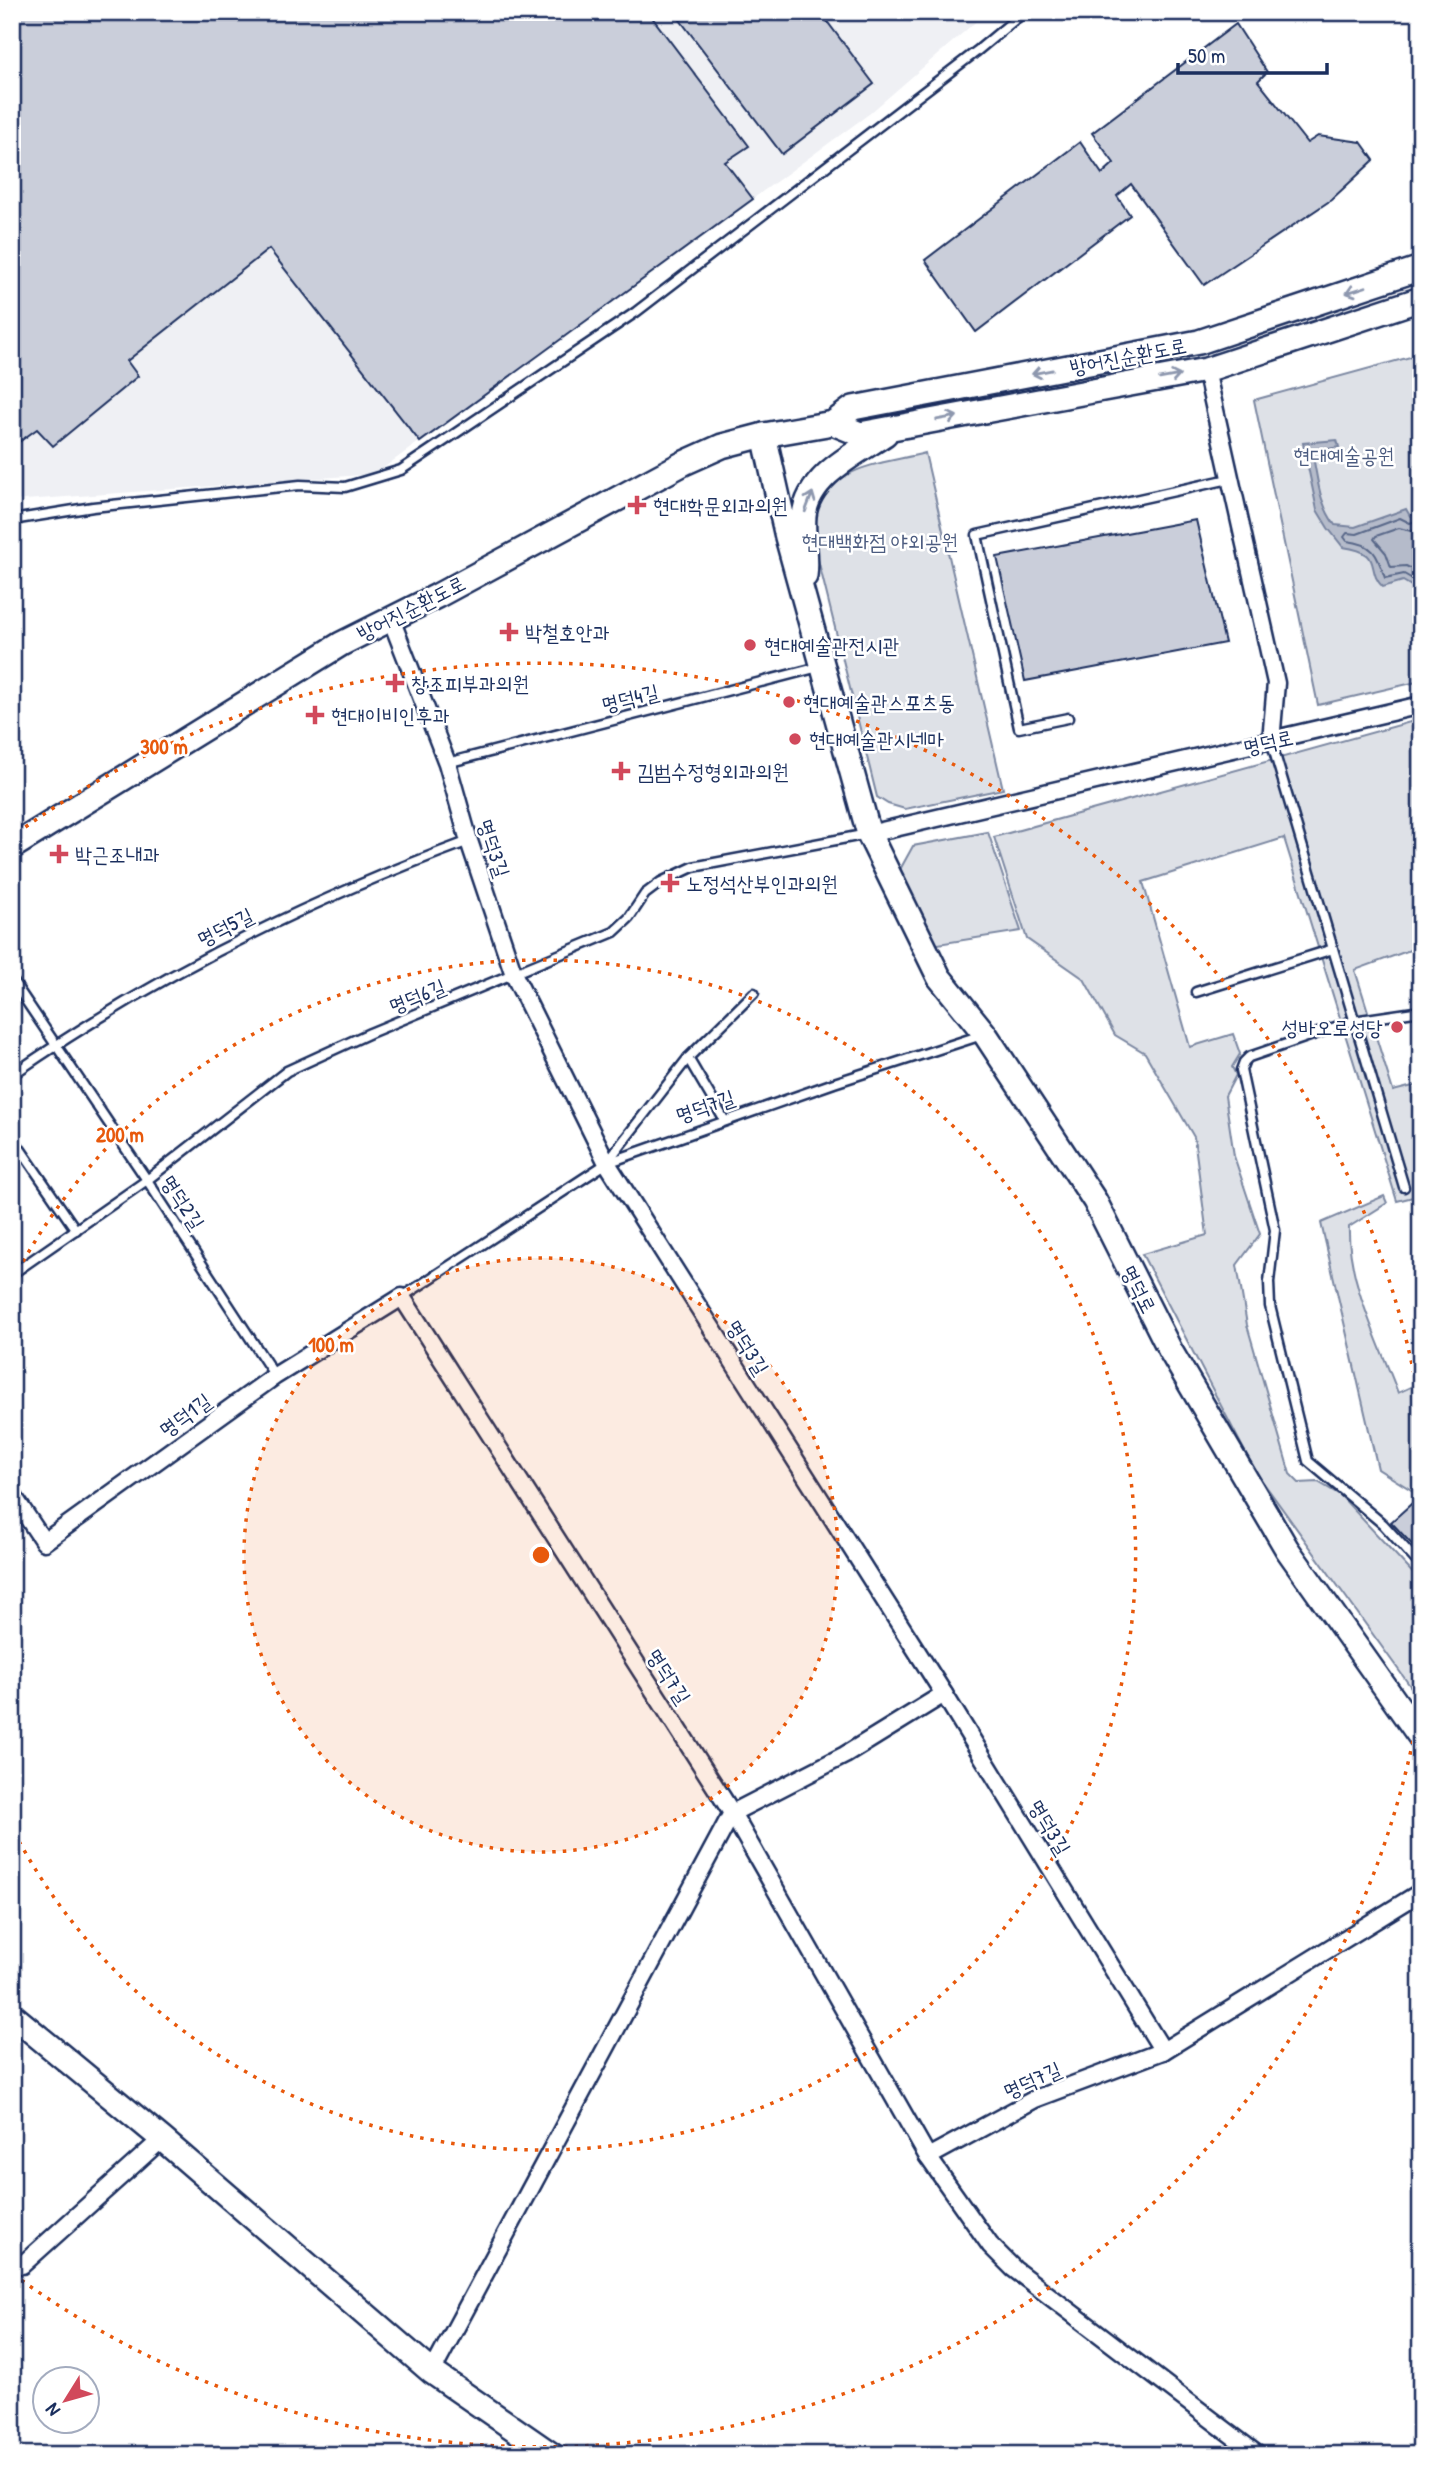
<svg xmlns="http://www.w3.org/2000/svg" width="1433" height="2467" font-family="'Patrick Hand','Poor Story',sans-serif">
<rect width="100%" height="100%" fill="#fff"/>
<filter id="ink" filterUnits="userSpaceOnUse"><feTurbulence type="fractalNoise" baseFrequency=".0143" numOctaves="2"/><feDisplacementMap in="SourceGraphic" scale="14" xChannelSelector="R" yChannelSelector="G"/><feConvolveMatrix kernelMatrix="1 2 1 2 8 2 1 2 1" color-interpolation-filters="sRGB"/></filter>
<g filter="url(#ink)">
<path fill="#eff0f4" d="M12,12h975l-118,102 -494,360 -363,27z"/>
<g fill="#dee1e7" stroke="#7c88a2" stroke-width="2">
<path d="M1421,354v327l-103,24 -64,-305z"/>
<path d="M925,453l78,336 -98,20 -17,-5 -11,-7 -68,-274c20,-58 64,-57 116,-70z"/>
<path d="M1421,719v227l-66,24 38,121 28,-7v123l-4,-11 -20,5 -113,-363 -141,44 47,165 43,-13 7,20 -8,13 4,8 -11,21 9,60 26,78 -23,31 10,60 43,149 9,9 19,-1 22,13 81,87v119l-166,-230 -113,-217 65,-19 -13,-98 -49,-84 -30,-18 -31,-56 -57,-40 -33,-102z"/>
<path d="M988,832l33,99 -89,14 -35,-70 16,-29z"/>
<path d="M1384,1196l3,7 -38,24c-2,53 30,115 49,166l23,-11v114l-43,-27 -57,-246z"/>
</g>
<path fill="#b5bbca" stroke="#77839f" stroke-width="2" d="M1337,440l2,7 -27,5c6,26 6,50 23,73l20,2 51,-18 4,7 9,-4 2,6v74l-18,-11 -20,6c-19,-18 3,-34 -40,-40l-15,-19 -11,-18 -14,-67z"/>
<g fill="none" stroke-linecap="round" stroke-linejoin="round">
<g stroke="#596789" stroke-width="2">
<path d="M1421,519l-11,4 -10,-5 -43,16 -10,-1 -3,4 3,4c27,3 30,13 38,37l19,-4 17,10"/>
<path d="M1421,528l-10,3 -12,-3 -23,8 -2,3 12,14 5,14 15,-1 15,8"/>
</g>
</g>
<g fill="#caceda" stroke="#1b2f5e" stroke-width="2">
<path d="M12,12h636l101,134 -24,16 28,37 -333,243 -151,-193 -142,112 11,15 -85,70 -16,-17 -25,18z"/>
<path d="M674,12h146l54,72 -92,70z"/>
<path d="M1236,24l31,48 -9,9 49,62 11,-7 43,6 13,18 -43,40 -127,85 -73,-101 -14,12 13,19 -154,117 -51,-72 155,-118 22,32 12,-11 -22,-30z"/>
<path d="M1196,520l29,123 -200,38 -28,-124z"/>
<path d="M1419,1497l2,2v55l-30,-32z"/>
</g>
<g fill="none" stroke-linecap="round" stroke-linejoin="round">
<defs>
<g id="lane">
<path d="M12,520l81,-13 207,-22 45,2 56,-17 235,-158 341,-261 47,-39"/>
<path d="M1068,718l-49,10 -42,-193 252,-56"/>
<path d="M1271,741l133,446"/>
<path d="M447,763l372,-96"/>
<path d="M12,980l135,200 128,196"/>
<path d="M1196,992l137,-43"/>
<path d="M1421,1011l-68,10 -104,36 -5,5 -3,8 34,160 -6,52 1,24 38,155 75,63 38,42"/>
<path d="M688,1058l37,63"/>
<path d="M12,1075c142,-99 295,-174 457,-234"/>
<path d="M12,1137l64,93"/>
<path d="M607,1162l81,-104 66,-65"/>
<path d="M12,1274l135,-94 140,-109 83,-38 244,-101 15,-14 16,-24 16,-12 32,-15 175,-33"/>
<path d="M402,1297l205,-134 227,-80 148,-48"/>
</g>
<g id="street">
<path d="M1206,370l70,313 -5,58"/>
<path d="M391,619l56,144 22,78 45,134 93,188 337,531 219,357"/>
<path d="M869,834l552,-129"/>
<path d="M12,1494l32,48 231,-166 127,-79 330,516 196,344 62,88 24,24 244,186"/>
<path d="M928,2157l107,-58 128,-48 258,-159"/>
<path d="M12,2264l10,1 140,-126"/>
<path d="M432,2372l300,-559 113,-58 99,-61"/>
</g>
<g id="secondary">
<path d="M833,423l27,11 346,-64 215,-71"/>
<path d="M764,435l23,102 82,297 70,143 46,57 110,167 75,149 117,199 134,189"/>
<path d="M805,576c3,-20 -3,-39 -1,-60 4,-40 51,-62 81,-82"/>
<path d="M12,847l329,-203 96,-48 247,-133 38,-17 42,-11 69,-12 20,-15 346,-66 222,-74"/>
<path d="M12,2015l150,124 270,233 120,83"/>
</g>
</defs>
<use href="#lane" stroke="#1b2f5e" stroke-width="13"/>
<use href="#street" stroke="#1b2f5e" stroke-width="21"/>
<use href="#secondary" stroke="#1b2f5e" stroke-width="28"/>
<use href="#lane" stroke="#fff" stroke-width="8"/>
<use href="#street" stroke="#fff" stroke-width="16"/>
<use href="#secondary" stroke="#fff" stroke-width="23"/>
</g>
<defs><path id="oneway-shaft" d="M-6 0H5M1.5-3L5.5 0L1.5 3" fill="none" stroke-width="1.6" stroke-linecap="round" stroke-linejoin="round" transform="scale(1.75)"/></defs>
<g stroke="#8d97ae">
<use href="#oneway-shaft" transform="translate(1356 290) rotate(162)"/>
<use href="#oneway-shaft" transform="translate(1042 372) rotate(169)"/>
<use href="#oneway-shaft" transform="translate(1170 377) rotate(-10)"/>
<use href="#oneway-shaft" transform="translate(947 418) rotate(-10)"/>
<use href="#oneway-shaft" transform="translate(809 502) rotate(-69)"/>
</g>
</g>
<circle cx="541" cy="1555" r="297" fill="#e8590c" fill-opacity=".12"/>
<g fill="none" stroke="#e8590c" stroke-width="3.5" stroke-dasharray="3.5 7">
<circle cx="541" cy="1555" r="297"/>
<path d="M13 1280A595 595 0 1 1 13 1830"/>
<path d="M1419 1710A892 892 0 0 1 17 2277M17 833A892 892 0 0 1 1419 1400"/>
</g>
<g fill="#d1495b" stroke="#fff" stroke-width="2.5">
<path d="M633.5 494.5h7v7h7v7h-7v7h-7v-7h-7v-7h7z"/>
<path d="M505.5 621.5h7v7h7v7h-7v7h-7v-7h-7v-7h7z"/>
<circle cx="750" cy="645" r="7"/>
<path d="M391.5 672.5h7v7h7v7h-7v7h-7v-7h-7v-7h7z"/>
<circle cx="789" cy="702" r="7"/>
<path d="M311.5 704.5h7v7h7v7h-7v7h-7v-7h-7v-7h7z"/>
<circle cx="795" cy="739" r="7"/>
<path d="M617.5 760.5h7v7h7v7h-7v7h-7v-7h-7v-7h7z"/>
<path d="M55.5 843.5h7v7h7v7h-7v7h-7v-7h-7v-7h7z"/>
<path d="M666.5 872.5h7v7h7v7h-7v7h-7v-7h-7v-7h7z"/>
<circle cx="1397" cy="1027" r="7"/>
</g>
<g text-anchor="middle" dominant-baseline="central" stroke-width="5" stroke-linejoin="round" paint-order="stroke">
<g font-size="21" fill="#1b2f5e" stroke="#fff">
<text transform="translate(1128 356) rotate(-11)">방어진순환도로</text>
<text transform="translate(411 608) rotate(-27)">방어진순환도로</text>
<text transform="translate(630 698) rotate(-14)">명덕4길</text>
<text transform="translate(1268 742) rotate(-13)">명덕로</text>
<text transform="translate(494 848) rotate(72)">명덕3길</text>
<text transform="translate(225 927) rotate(-27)">명덕5길</text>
<text transform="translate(417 996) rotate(-22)">명덕6길</text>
<text transform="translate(705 1106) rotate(-19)">명덕7길</text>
<text transform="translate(183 1202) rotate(57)">명덕2길</text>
<text transform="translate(1139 1289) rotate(63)">명덕로</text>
<text transform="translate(748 1347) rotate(58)">명덕3길</text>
<text transform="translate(185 1415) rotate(-36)">명덕1길</text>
<text transform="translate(669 1676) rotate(57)">명덕7길</text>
<text transform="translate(1050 1827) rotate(59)">명덕3길</text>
<text transform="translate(1032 2080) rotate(-24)">명덕7길</text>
</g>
<g font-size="21" fill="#4c5c80" stroke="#fff">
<text x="1344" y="455">현대예술공원</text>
<text x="880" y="541">현대백화점 야외공원</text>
</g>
<g font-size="21" fill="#1b2f5e" stroke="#fff" text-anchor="start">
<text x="653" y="505">현대학문외과의원</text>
<text x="525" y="632">박철호안과</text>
<text x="764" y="645">현대예술관전시관</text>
<text x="411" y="683">창조피부과의원</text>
<text x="803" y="702">현대예술관스포츠동</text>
<text x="331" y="715">현대이비인후과</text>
<text x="809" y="739">현대예술관시네마</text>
<text x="637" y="771">김범수정형외과의원</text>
<text x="75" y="854">박근조내과</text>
<text x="686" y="883">노정석산부인과의원</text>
<text x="1383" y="1027" text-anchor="end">성바오로성당</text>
</g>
</g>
<circle cx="541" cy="1555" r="10" fill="#e8590c" stroke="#fff" stroke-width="3.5"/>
<g font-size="21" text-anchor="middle" font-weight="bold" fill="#e8590c" stroke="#fff" stroke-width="5" stroke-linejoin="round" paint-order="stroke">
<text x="164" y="754">300 m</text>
<text x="120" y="1142">200 m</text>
<text x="331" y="1352">100 m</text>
</g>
<rect width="1433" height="2467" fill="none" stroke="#fff" stroke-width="42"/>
<rect x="21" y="21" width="1391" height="2425" fill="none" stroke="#1b2f5e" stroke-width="2.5" filter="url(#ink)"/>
<g transform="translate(66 2400) rotate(233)"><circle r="33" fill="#ffffff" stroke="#a4acbf" stroke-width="2"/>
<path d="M0-5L12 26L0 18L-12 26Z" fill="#d1495b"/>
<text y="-10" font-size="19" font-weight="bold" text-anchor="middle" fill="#1b2f5e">N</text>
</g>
<path d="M1178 63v10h149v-10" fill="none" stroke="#1b2f5e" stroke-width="3.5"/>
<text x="1188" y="63" font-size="21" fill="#1b2f5e" stroke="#ffffff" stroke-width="5" paint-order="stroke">50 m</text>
</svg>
